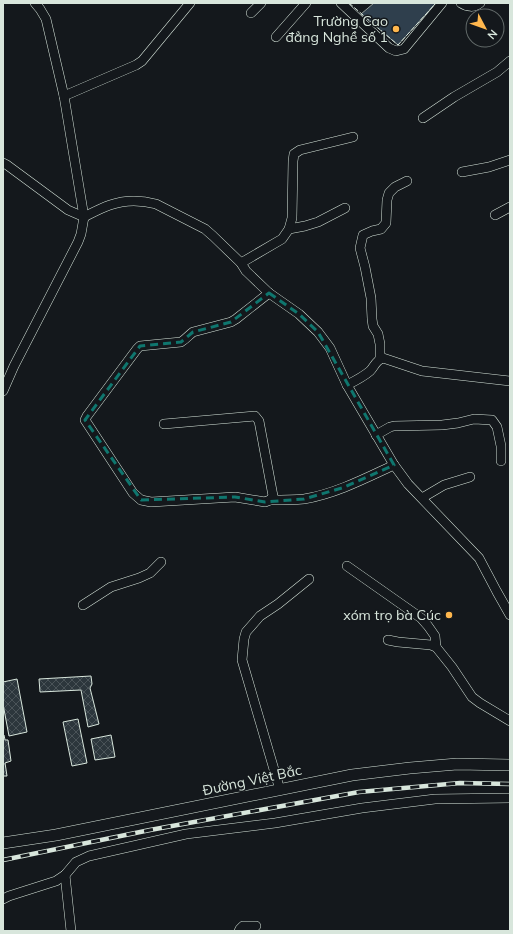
<svg xmlns="http://www.w3.org/2000/svg" width="513" height="934" font-family="Mulish,sans-serif">
<defs>
<pattern id="building-cross-hatch" width="8" height="8" patternUnits="userSpaceOnUse"><rect width="8" height="8" fill="#2c363c"/><path d="M0 0l8 8M0 8l8-8" fill="none" stroke="#4a5358"/></pattern>
</defs>
<rect width="100%" height="100%" fill="#14181c"/>
<path fill="#2f3f4d" stroke="#939e99" d="M374,3h62l-38,42 -37,-31z"/>
<g fill="url(#building-cross-hatch)" stroke="#d8e6dc">
<path d="M91,676l1,8 -2,4 9,36 -11,3 -7,-37 -41,2 -1,-13z"/>
<path d="M17,679l10,53 -18,4 -6,-32v-22z"/>
<path d="M78,719l9,44 -15,3 -9,-44z"/>
<path d="M4,735l1,5h3l3,21 -6,2 2,13h-4v-40z"/>
<path d="M111,735l4,22 -20,3 -4,-21z"/>
</g>
<g fill="none" stroke-linecap="round" stroke-linejoin="round">
<defs>
<g id="minor">
<path d="M341,3l48,45 7,3 8,-2 38,-46"/>
<path d="M461,3c6,4 13,5 19,0"/>
<path d="M251,13l10,-10"/>
<path d="M276,37l30,-34"/>
<path d="M64,96l72,-31 6,-4 48,-58"/>
<path d="M423,118l31,-21 43,-25 13,-11"/>
<path d="M3,163l4,2 61,45 16,7c8,-4 17,-9 26,-12 14,-5 31,-5 46,-1l49,25 8,7 28,27 5,8 23,22 30,21 19,18 12,16 17,37 47,80 14,19 71,74 18,34 13,23"/>
<path d="M462,172l27,-5 21,-7"/>
<path d="M495,215l15,-8"/>
<path d="M289,229l16,-3 13,-4 27,-14"/>
<path d="M241,263l41,-24 7,-10 3,-11 1,-57 1,-7 6,-4 53,-13"/>
<path d="M269,293l-33,26 -5,3 -38,10c-4,3 -7,7 -12,10l-41,4 -3,3 -50,67 -2,4 2,3 46,70 8,7 10,2 84,-5 30,5 5,-2c12,0 23,0 34,-1 31,-5 62,-21 90,-34"/>
<path d="M380,359v-15l-2,-10 -5,-8 -1,-7 -1,-21 -6,-31 -5,-19 3,-13 9,-4 9,-2 5,-6 1,-23 2,-7 6,-6 12,-6"/>
<path d="M347,385c8,-4 16,-8 23,-14 4,-4 6,-11 13,-13l39,13 88,10"/>
<path d="M3,391l11,-25 64,-124 3,-8 3,-17 -20,-121 -18,-77 -6,-10 -5,-6"/>
<path d="M164,424l91,-8 4,5 14,75 -3,4"/>
<path d="M376,435l14,-8 4,-1 48,-1 16,-2 16,-4 18,1 5,7 4,19v15"/>
<path d="M422,498l22,-13 26,-8"/>
<path d="M347,566l74,52 7,8 7,10 1,11"/>
<path d="M83,605l28,-18 28,-9 11,-5 11,-11"/>
<path d="M388,640l10,2 33,3 5,2 16,20 20,30 8,6 30,18"/>
<path d="M280,790l-38,-130 2,-21 2,-7 14,-16 18,-12 31,-25"/>
<path d="M65,875l6,56"/>
<path d="M3,899l6,-3 47,-15 9,-6 11,-13 13,-6 97,-22 89,-11 87,-15 73,-9 75,-1"/>
<path d="M239,931l1,-2 3,-3h13"/>
</g>
<path id="tertiary" d="M3,843l53,-8 296,-60 58,-7 47,-4 53,1"/>
</defs>
<use href="#minor" stroke="#d8e6dc" stroke-width="10"/>
<use href="#tertiary" stroke="#d8e6dc" stroke-width="12"/>
<use href="#minor" stroke="#14181c" stroke-width="9"/>
<use href="#tertiary" stroke="#14181c" stroke-width="11"/>
<defs>
<path id="rail" d="M3,860l147,-30 209,-38 101,-9 50,1"/>
</defs>
<use href="#rail" stroke="#d8e6dc" stroke-width="4.5"/>
<use href="#rail" stroke="#14181c" stroke-width="3" stroke-dasharray="9" stroke-linecap="butt"/>
<path stroke="#d8e6dc" stroke-width="1" stroke-dasharray="5 2" stroke-linecap="butt" d="M349,3l49,42 38,-42"/>
</g>
<path fill="none" stroke="#0f766e" stroke-width="3" stroke-dasharray="8 5" stroke-linejoin="round" d="M269,293l30,21 19,18 76,133 -52,23 -38,11 -39,3 -30,-5 -94,3 -56,-80 55,-74 41,-4 12,-10 38,-10z"/>
<g fill="#ffb74d" stroke="#14181c" stroke-width="1.5">
<circle cx="396" cy="29" r="4"/>
<circle cx="449" cy="615" r="4"/>
</g>
<g text-anchor="middle" dominant-baseline="central" stroke-width="3" stroke-linejoin="round" paint-order="stroke">
<g font-size="14" fill="#d8e6dc" stroke="#14181c" text-anchor="end">
<text x="388" y="21">Trường Cao<tspan x="388" dy="16">đẳng Nghề số 1</tspan></text>
<text x="441" y="615">xóm trọ bà Cúc</text>
</g>
<g font-size="14" fill="#d8e6dc" stroke="#14181c">
<text transform="translate(252 780) rotate(-12)">Đường Việt Bắc</text>
</g>
</g>
<rect width="513" height="934" fill="none" stroke="#d8e6dc" stroke-width="8"/>
<g transform="translate(485 28) rotate(131)"><circle r="19" fill="#14181c" stroke="#626a69"/>
<path d="M0-3L7 15L0 10L-7 15Z" fill="#ffb74d"/>
<text y="-6" font-size="11" font-weight="bold" text-anchor="middle" fill="#d8e6dc">N</text>
</g>
</svg>
